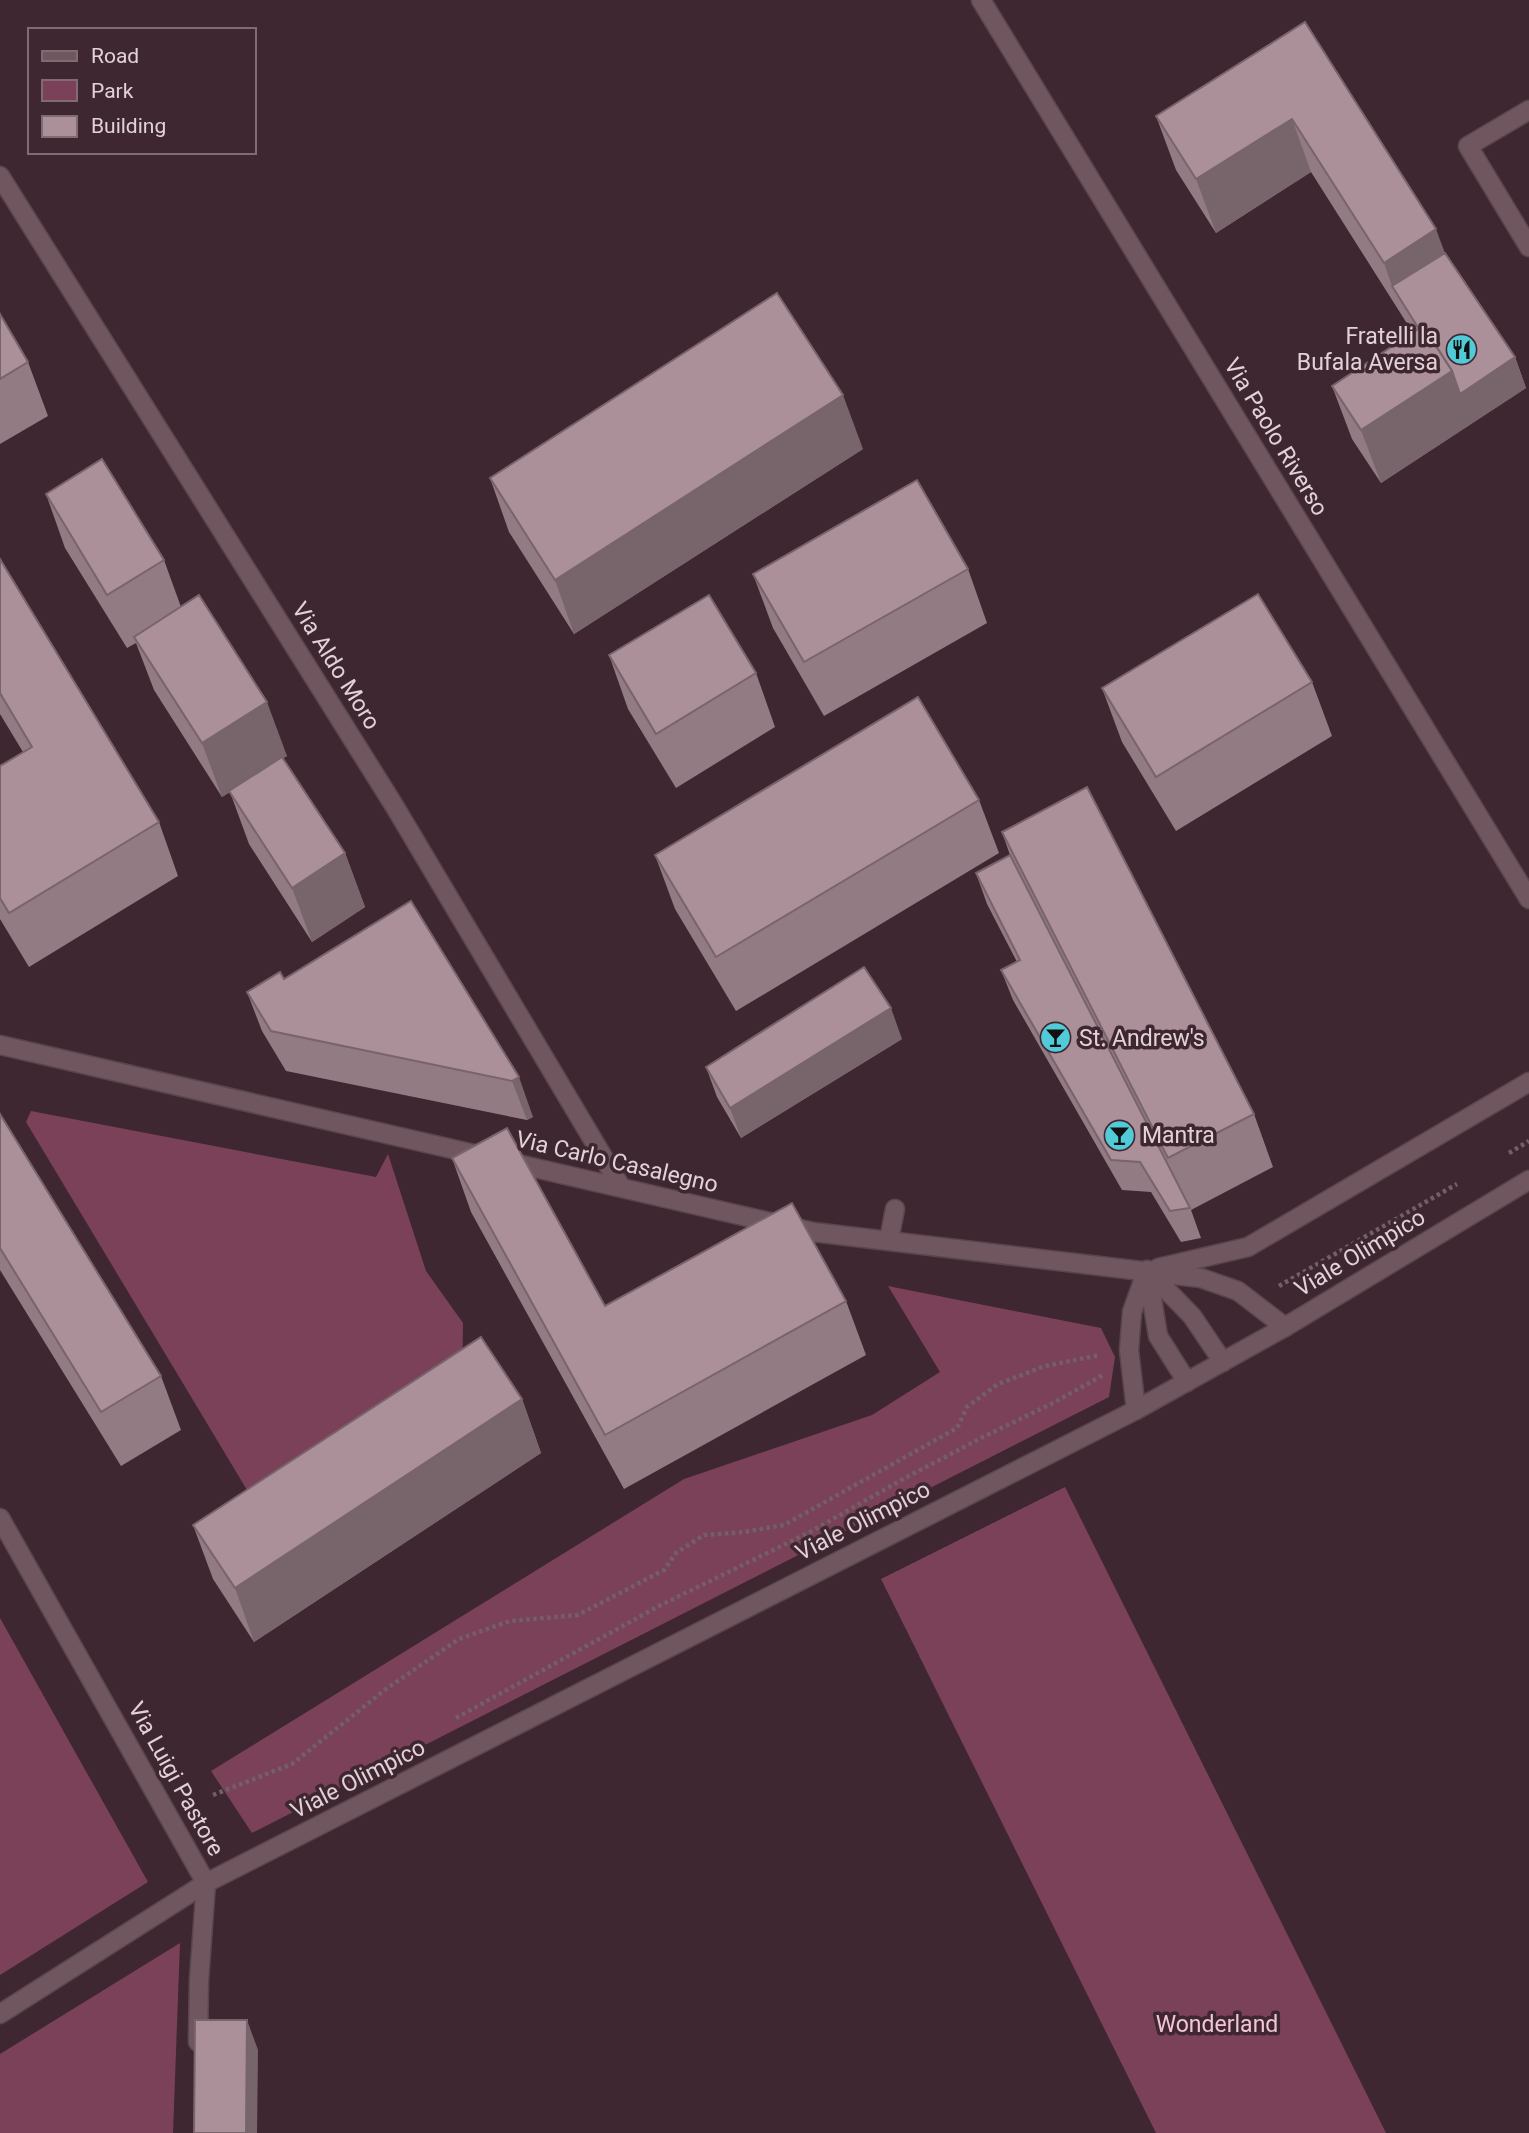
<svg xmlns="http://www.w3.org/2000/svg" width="1529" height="2133" font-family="Roboto,sans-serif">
<rect width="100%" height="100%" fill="#3e2730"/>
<g fill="#7a4158">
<path d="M31,1111l345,66 12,-23 38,117 37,52 -1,64 -209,113 -227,-378z"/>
<path d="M888,1286l213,42 14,29 -6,40 -857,436 -41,-62 473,-292 188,-64 68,-43z"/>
<path d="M1065,1487l321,646h-230l-275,-554z"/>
<path d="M0,1618l148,264 -148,93z"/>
<path d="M180,1943l-7,190h-173v-79z"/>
</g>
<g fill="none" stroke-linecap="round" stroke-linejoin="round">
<defs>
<path id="service" d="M889,1240l6,-31"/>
<g id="minor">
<path d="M981,0l548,899"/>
<path d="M1529,110l-61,36 61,101"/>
<path d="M0,176l395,631 226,380"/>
<path d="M0,1045l813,187 388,46 37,13 47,36"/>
<path d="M1158,1268l90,-21 281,-165"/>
<path d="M1147,1270l45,46 31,46"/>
<path d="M1148,1274l10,62 29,46"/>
<path d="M1136,1410l-7,-60 3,-38 15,-42"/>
<path d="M198,2042l1,-62 7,-97"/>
</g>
<path id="tertiary" d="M0,1518l206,365"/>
<path id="secondary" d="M0,2014l206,-131 930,-473 149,-83 244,-147"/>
</defs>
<use href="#service" stroke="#59464d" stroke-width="21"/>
<use href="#minor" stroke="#59464d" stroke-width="21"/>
<use href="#tertiary" stroke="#59464d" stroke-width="21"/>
<use href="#secondary" stroke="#59464d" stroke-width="21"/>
<g stroke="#735f66" stroke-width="4.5" stroke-dasharray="3.5 3.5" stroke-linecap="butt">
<path d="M1509,1153l20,-12"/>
<path d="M1279,1286l178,-102"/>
<path d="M456,1718l203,-112 151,-74 95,-54 78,-41 70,-34 50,-28"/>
<path d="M213,1795l79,-31 94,-75 73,-50 51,-18 68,-6 86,-45 12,-17 28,-18 40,-3 40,-7 173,-97 10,-21 31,-23 47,-18 55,-11"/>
</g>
<use href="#service" stroke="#70565f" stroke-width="18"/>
<use href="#minor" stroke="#70565f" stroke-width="18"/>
<use href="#tertiary" stroke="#70565f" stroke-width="18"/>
<use href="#secondary" stroke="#70565f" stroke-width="18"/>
</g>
<g fill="#937b84">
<path d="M1305,22l140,231 70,104 11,31 -145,95 -29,-44 -20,-53 81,-53 -102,-161 -95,61 -40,-63 -20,-54z"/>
<path d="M0,314l28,48 20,54 -48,28z"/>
<path d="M863,449l-289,185 -65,-102 -19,-54z"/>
<path d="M46,494l118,66 17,47 106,149 -4,2 62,95 20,54 -53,35 -63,-98 -19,-52 -8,5 -68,-107 -18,-47 -9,5 -62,-100z"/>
<path d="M0,559l159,263 19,54 -149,91 -29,-48v-153l23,-14 -23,-38z"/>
<path d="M968,569l19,54 -163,93 -51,-88 -20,-54z"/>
<path d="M609,655l147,18 19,54 -99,61 -48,-79z"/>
<path d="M1312,682l20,54 -156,95 -54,-89 -20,-54z"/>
<path d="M979,800l20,53 -263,158 -61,-102 -20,-54z"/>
<path d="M1002,832l252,282 19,53 -82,43 10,28 -20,4 -30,-50 -29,-2 -109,-190 -12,-30 16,-8 -30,-58 -11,-31 34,-18z"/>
<path d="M411,901l122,216 -6,3 -241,-49 -24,-40 -15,-39 37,-13z"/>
<path d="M902,1039l-161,99 -24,-41 -11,-30z"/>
<path d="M0,1114l161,262 20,54 -60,36 -121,-196z"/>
<path d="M452,1158l153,148 241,-5 20,54 -242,134 -153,-277z"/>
<path d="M522,1399l19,54 -287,189 -41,-63 -20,-54z"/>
</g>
<g fill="#78646b">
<path d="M1292,119l19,53 -95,61 -20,-54z"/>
<path d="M1436,229l20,54 -64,3 -8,-23z"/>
<path d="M1515,357l11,31 -55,36 -11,-30z"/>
<path d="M1452,371l19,53 -90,59 -20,-53z"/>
<path d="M843,395l20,54 -289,185 -19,-54z"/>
<path d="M267,702l20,54 -65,41 -20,-54z"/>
<path d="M345,853l20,54 -53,35 -20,-54z"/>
<path d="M891,1008l11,31 -161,99 -11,-30z"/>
<path d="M519,1077l14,40 -6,3 -15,-39z"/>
<path d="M522,1399l19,54 -287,189 -19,-54z"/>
<path d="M247,2020l11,30 -1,83h-11z"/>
</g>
<g fill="#ab8f99" stroke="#78646b" stroke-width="2">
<path d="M1305,22l131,207 -52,34 -92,-144 -96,60 -40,-63z"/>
<path d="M1445,253l70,104 -55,37 -8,-23 -29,-45 -4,3 -27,-43z"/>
<path d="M777,293l66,102 -288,185 -65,-102z"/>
<path d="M0,314l28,48 -28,17z"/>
<path d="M1423,326l29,45 -91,59 -29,-44z"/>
<path d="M102,459l62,101 -57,35 -61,-101z"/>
<path d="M917,480l51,89 -164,93 -51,-88z"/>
<path d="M0,559l159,263 -150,91 -9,-15v-132l32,-19 -32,-54z"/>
<path d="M1258,594l54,88 -156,95 -54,-89z"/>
<path d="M199,595l68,107 -65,41 -68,-106z"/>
<path d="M709,595l47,78 -100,61 -47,-79z"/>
<path d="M918,697l61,103 -263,157 -61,-102z"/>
<path d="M282,757l63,96 -53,35 -63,-97z"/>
<path d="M1087,787l167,327 -86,44 -166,-326z"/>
<path d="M1010,855l180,353 -20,3 -30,-49 -29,-2 -110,-190 19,-10 -44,-87z"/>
<path d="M411,901l108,176 -7,4 -241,-50 -24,-39 33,-20 4,7z"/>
<path d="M864,967l27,41 -161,100 -24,-41z"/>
<path d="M0,1114l161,262 -60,36 -101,-164z"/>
<path d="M507,1128l98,178 187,-103 54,98 -241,134 -153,-277z"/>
<path d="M481,1337l41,62 -287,189 -42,-63z"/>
<path d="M195,2020h52l-1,113h-52z"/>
</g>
<defs>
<symbol id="restaurant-disc" viewBox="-11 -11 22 22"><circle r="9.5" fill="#52cbd9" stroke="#3e2730"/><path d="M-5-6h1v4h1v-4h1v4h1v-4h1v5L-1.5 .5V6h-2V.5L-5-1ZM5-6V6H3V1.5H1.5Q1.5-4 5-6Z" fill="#111"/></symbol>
<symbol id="bar-disc" viewBox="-11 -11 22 22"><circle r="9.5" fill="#52cbd9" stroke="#3e2730"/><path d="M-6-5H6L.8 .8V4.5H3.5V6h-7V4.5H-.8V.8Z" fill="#111"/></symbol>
</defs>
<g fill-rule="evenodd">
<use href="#restaurant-disc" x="1444" y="332" width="35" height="35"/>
<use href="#bar-disc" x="1038" y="1020" width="35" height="35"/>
<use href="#bar-disc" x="1102" y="1118" width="35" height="35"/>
</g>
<g text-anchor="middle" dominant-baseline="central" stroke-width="7" stroke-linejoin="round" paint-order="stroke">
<g font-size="23" fill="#e2d2d7" stroke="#3e2730" text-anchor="start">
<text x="1438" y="336" text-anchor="end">Fratelli la<tspan x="1438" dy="26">Bufala Aversa</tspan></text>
<text x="1079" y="1038">St. Andrew's</text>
<text x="1142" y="1135">Mantra</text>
</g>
<g font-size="23" fill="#e2d2d7" stroke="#3e2730">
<text transform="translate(1276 437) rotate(59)">Via Paolo Riverso</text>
<text transform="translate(336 666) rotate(58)">Via Aldo Moro</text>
<text transform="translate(617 1162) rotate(13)">Via Carlo Casalegno</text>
<text transform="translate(1360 1253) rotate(-31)">Viale Olimpico</text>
<text transform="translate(863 1521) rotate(-27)">Viale Olimpico</text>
<text transform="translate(176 1779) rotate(61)">Via Luigi Pastore</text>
<text transform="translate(358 1779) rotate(-27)">Viale Olimpico</text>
</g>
<g font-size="23" fill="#f2c5d5" stroke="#3e2730">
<text x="1217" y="2024">Wonderland</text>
</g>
</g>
<rect x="28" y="28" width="228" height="126" fill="#3e2730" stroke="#806b73" stroke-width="2"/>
<rect x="42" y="51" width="35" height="10" fill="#70565f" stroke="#806b73" stroke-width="2"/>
<text x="91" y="63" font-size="21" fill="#e2d2d7">Road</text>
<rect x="42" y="80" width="35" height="21" fill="#7a4158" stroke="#806b73" stroke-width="2"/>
<text x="91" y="98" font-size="21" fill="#e2d2d7">Park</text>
<rect x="42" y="116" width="35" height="21" fill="#ab8f99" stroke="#806b73" stroke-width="2"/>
<text x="91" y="133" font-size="21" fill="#e2d2d7">Building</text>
</svg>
